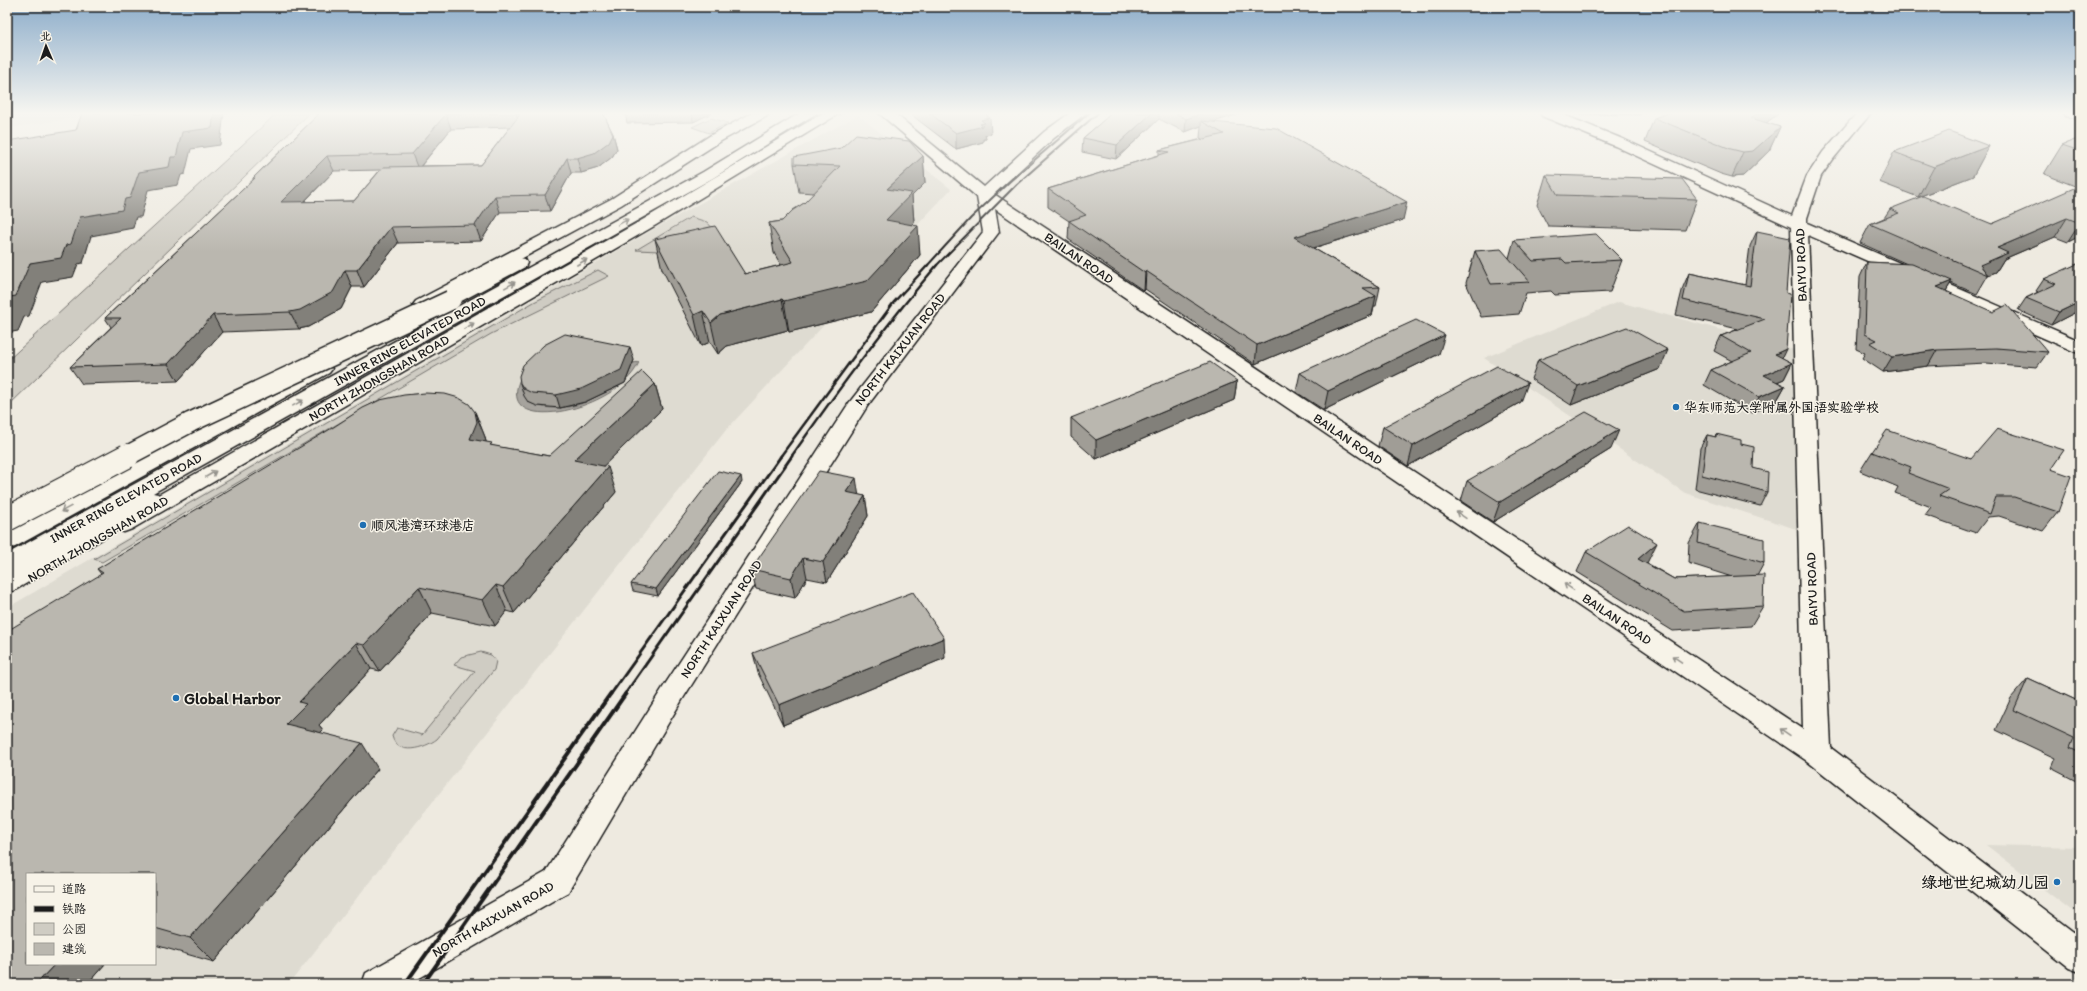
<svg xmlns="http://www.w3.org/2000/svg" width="2087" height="991" font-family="Itim,'LXGW WenKai TC',sans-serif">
<rect width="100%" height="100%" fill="#eeeae0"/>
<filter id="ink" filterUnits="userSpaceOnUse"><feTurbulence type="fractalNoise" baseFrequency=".025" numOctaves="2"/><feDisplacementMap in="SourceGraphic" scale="8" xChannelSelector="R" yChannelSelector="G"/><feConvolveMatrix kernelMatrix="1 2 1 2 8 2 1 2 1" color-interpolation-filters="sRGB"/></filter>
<g filter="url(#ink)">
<g fill="#dedbd1" fill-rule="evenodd">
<path d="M7,113h70l-1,5 -69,10z"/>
<path d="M858,115l93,74 -225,241 -437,554h-282v-376l654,-383zM27,874h128v90h-128z"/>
<path d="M1619,302l176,48 1,179 -111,-36 -201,-135z"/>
<path d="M1986,845l94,2v70z"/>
</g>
<g fill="#cfccc3" stroke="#767470">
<path d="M277,113h33l-303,294v-46z"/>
<path d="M711,118l17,5 -19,10 -17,-6z"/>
<path d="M691,217l16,5 7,8 -55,21 -23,-1z"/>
<path d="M598,270l11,6 -118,58 -389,228 -8,-3 440,-257z"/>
<path d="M481,652l10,3 5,6 -2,9 -57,69c-12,9 -40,18 -45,-3l5,-8 25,7 53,-64 -21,-6 7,-8z"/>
</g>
<path fill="#a6a39d" stroke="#6f6d69" d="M639,362c-19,48 -145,77 -119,17l8,23c20,10 50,7 68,-6 14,-9 25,-22 37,-33z"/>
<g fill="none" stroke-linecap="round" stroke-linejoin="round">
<defs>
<path id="minor" d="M879,113h15l90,74 60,-55 26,-19h16l-32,25 -60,56 809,535 -12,-502 -176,-81 -73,-30 -2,-3h19l66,27 167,76 15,-40 16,-24 34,-39h14l-37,45 -13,18 -14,42v5l273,118v13l-272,-119 23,513 249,189v35l-11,-4 -262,-207 -812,-552 4,23 -131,173 -186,295 -114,192 -11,4 -11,-4 -4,-10 4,-10 118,-186 185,-283 134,-171 -6,-35z"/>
<path id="tertiary" d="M557,868l11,4 4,10 -4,10 -159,92h-47l4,-11 180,-101z"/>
<g id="primary">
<path d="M752,113h17l-2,3 -46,25 -100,64 -193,104 -6,1 -6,-1 -3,-4 3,-4 195,-102 100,-64z"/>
<path d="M823,113h17l-184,112 -524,304 -8,3 -8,-3 -3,-5 3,-5 528,-300z"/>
<path d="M2064,113h16v6l-14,-3z"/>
</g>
<g id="trunk">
<path d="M800,113h17l-104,65 -560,315 5,1 3,5 -3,5 -32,21 -111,65 -8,3v-20l3,-2 -3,1v-18l696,-382z"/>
<path d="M519,258l6,1 2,4 -2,4 -86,46 -6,1 -6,-1 -3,-4 3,-4z"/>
<path d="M322,363l7,2 3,4 -3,4 -314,174 -8,2v-18l308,-166z"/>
</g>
</defs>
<use href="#minor" stroke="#1c1c1c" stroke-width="3"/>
<use href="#tertiary" stroke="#1c1c1c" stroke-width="3"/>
<use href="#primary" stroke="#1c1c1c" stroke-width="3"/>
<use href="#trunk" stroke="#1c1c1c" stroke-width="3"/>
<use href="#minor" fill="#f7f3e8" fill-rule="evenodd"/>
<use href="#tertiary" fill="#f7f3e8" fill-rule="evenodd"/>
<use href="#primary" fill="#f7f3e8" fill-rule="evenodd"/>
<use href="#trunk" fill="#f7f3e8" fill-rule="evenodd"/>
<g stroke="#1c1c1c" stroke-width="2">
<path d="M927,266l44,-48 38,-36 80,-69"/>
<path d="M936,266l81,-82 81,-71"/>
</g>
<g stroke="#1c1c1c" stroke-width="2.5">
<path d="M780,457l114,-155 34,-37"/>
<path d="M791,457c46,-66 94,-131 146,-192"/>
</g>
<g stroke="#1c1c1c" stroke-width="3">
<path d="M611,694l170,-238"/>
<path d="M625,694l167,-238"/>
</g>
<g stroke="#1c1c1c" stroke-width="4">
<path d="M405,984l206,-291"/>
<path d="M423,984l203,-291"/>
</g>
<defs>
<path id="trunk-bridge-far1" d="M125,457l66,-35 260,-122"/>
<path id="trunk-bridge" d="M7,519l120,-63"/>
</defs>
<use href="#trunk-bridge-far1" stroke="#1c1c1c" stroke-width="22" stroke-linecap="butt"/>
<use href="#trunk-bridge" stroke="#1c1c1c" stroke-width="26" stroke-linecap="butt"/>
<use href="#trunk-bridge-far1" stroke="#f7f3e8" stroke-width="19"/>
<use href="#trunk-bridge" stroke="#f7f3e8" stroke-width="24"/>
</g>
<g fill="#a09d96" stroke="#1c1c1c" fill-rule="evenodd">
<path d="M318,113h285l10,21 4,15 -5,8 -14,11 -17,5h-10l-21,38 -50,1 -19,29 -83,2 -34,44h-12l-11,22 -33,18 -9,2 -77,3 -44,49 -96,3 -12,-17 41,-40 -6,-9 148,-138v-2l65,-63zM510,127l-29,38 -60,1 30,-37zM380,170l-26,31 -50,1 30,-31z"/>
<path d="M625,113h87l-19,9 -66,1z"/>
<path d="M909,113h77l1,3 4,18 -6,1 1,4h-3v3l-27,7z"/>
<path d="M1112,113h130l-29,9 190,98 -90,28 67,39 -4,19h-2l-2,9 -117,49 -110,-75 -1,2 -76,-52 1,-18 -21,-14v-18l111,-34v-5l43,-11 -2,-1 1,-12 -16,6 -26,-13 -43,40 -34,-7 1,-14z"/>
<path d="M1576,113h65l-1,2 -63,-1z"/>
<path d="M1668,113h111l-13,10 14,4 -11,24 -26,25 -11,1 -11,-3 -76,-32 9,-24z"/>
<path d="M2080,138v50l-36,-14 18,-29z"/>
<path d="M1989,146l-16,30 -55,21 -39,-15 15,-30z"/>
<path d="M923,156l2,27 -13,13 2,26 -2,3 8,30 -49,57 -82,20 -1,-2 -61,16 -9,8 -8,-12 -9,4 -39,-77 -7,-30 90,35 36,-9 -7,-12 -5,-30 13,-2 22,-18 10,-10 -15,-1 -5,-28z"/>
<path d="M1546,175l151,24 -12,31 -137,-4 -11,-21z"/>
<path d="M2080,190v46l-12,6 -13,-5 -51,22 -8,13 -8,3 -11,19 -26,-11 -5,8 102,61 -11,15 -51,-4 -58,3 -45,6 -21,-14 3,-5 -9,-4 4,-72 7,-15 40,2 -47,-21 10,-19 14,-6 6,-9 102,15z"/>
<path d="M1757,231l25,127 10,5 -8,16 -7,3 8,4 -9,16 -24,11 -48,-28 7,-15 21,-9 -18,-10 7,-15 17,-7 -62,-14 7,-28 6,-14 56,12 5,-39z"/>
<path d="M1514,240l108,20 -12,32 -55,3 -4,-4 -25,2 -7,21 -38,3 -15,-34 9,-32 34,7z"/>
<path d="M2080,265v45l-29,15 -33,-15 8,-12 12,-6 -2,-1 8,-12z"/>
<path d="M1439,354l-115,56 -28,-18 4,-19z"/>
<path d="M634,360l-9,23 -40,19 -25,6 -23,-2 -9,-4 -4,-6 -4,-13z"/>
<path d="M1538,360l122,9 -89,36 -40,-26z"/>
<path d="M1237,381l-3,19 -138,59 -25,-22v-19z"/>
<path d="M655,384l7,25 -59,57 13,26 -102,121 -7,-2 -12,15 -63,-13 -52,58 -9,-2 -52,56 4,5 -3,3 58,36 -164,193 -59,-17v-71l-128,90h78l-18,20h-80l94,-410 -4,-5 378,-157 10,25 1,5 7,4 56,10z"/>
<path d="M1521,402l-113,64 -30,-20 5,-19z"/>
<path d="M1716,434l25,10 12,24 14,24 -7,14 -65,-17 5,-41 7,-13 8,2z"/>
<path d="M1611,449l-118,73 -32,-21 6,-20z"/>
<path d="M1872,452l99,7 80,10 7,43 -15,19 -44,-15 -11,1 -12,16 -51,-18 6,-8 -36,-14 3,-6 -38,-16z"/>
<path d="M742,482l-84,114 -25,-5 -2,-7z"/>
<path d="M858,495l7,1 3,20 -41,66 -20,-4 -12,20 -39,-9 -5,-20z"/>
<path d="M1700,523l64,40 -7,13 6,30 -12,20 -78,5 -96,-59 9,-20 61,11 27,16 58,-2 -44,-14 1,-20z"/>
<path d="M753,653l192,5 -162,67 -25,-52z"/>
<path d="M2028,678l52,24v81l-29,-15 4,-10 -59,-28 15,-32z"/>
</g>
<g fill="#82807a" stroke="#1c1c1c">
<path d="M214,113h10l-4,32 -29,4 -6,25 -4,1 -3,10 -30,5 -7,27h-5l-3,11 -42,8 -8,27 -5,1 -5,13 -31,5 -13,34 -5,1 -6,14 -11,2v-27l3,-9 20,-34 36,-18 14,-28 45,-18 14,-27 32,-15 11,-25z"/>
<path d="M516,113h13l-9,14z"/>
<path d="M692,113h20l-19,9z"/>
<path d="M1152,113h7v6l-43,40 1,-14z"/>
<path d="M1203,113h39l-35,11 -6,-3v5l-16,6 1,-13z"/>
<path d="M1758,113h21l-38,29 10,-24z"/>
<path d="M446,114l5,15 -33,40 -6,-15z"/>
<path d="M987,114v5l3,-1 1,16 -6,1 1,4h-3v3l-27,7v-16l25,-13z"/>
<path d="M1780,127l-11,24 -26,25 -11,1 11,-25z"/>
<path d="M613,134l4,15 -5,8 -14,11 -17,5 -4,-15z"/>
<path d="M1989,146l-16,30 -55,21 16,-30z"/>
<path d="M327,156l7,15 -46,47 -7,-16z"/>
<path d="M923,156l2,27 -13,13 2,26 -25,28 -3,-30 1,-31z"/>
<path d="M567,158l4,15 -21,38 -5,-16z"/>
<path d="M495,196l5,16 -19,29 -6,-16z"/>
<path d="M1407,202l-4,18 -112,35 3,-18z"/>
<path d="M2067,218l-12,19 -51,22 -8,13 -8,3 -8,-10 17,-17z"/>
<path d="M2080,223v13l-12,6z"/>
<path d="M918,226l2,29 -49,57 -82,20 -5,-31z"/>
<path d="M391,227l7,16 -34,44 -7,-17z"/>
<path d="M345,270l7,17 -11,22 -33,18 -9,2 -9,-17z"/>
<path d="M1146,271l-1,18 -1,2 1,-18z"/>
<path d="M1952,281l-9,15 -6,-9z"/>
<path d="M1376,296l-4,19 -117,49 2,-19z"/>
<path d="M782,299l6,31 -61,16 -9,8 -7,-31 9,-8z"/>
<path d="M2080,302v8l-29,15 8,-13z"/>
<path d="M703,311l7,31 -9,4 -7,-31z"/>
<path d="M213,315l9,17 -44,49 -10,-17z"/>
<path d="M1445,335l-6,19 -115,56 4,-19z"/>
<path d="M630,347l4,13 -9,23 -40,19 -25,6 -4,-13z"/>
<path d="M1786,349l-7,15 -4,-10z"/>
<path d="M1668,350l-8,19 -89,36 7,-19z"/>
<path d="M1937,350l-9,16 -45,6 9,-15z"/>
<path d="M1792,363l-8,16 -27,11 7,-15z"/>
<path d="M1237,381l-3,19 -138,59v-19z"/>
<path d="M1528,383l-7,19 -113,64 5,-20z"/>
<path d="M655,384l7,25 -79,77 -9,-26z"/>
<path d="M1785,386l-9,16 -24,11 7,-16z"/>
<path d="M475,412l10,25 2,10 -17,-8z"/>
<path d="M1619,430l-8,19 -118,73 7,-20z"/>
<path d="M608,467l8,25 -102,121 -11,-26z"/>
<path d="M741,476l1,6 -84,114 -2,-7z"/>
<path d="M856,478l3,19 -13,-5z"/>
<path d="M865,496l3,20 -41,66 -4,-20z"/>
<path d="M1657,543l-10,20 -18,16 9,-20z"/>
<path d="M803,558l4,20 -12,20 -4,-20z"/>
<path d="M496,585l11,26 -12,15 -12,-26z"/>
<path d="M419,587l13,26 -52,58 -16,-26z"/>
<path d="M944,638l1,20 -162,67 -4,-20z"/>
<path d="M356,643l15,26 -52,56 4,5 -19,20 -18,-26 13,-22z"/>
<path d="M362,743l16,26 -164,193 -24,-24z"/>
<path d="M55,964h50l-18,20h-51z"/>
</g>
<g fill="#bab7af" stroke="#1c1c1c">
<path d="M82,113h132l-2,15 -30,4 -6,25h-5l-2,10 -30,5 -9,26 -5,1 -3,11 -42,7 -9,27 -5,1 -5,13 -31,5 -14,33 -6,1 -3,9v-165l69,-11z"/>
<path d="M320,113h176l-50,1 -34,40 -85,2 -46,46 73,-1 29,-34 98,-2 40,-52h82l10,21 -4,8 -15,11 -17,5h-10l-22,37 -50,1 -20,29 -84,2 -34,43h-12l-12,22 -33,18 -10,2 -77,3 -45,49 -98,3 51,-49h-16l150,-140h-2z"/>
<path d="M929,113h57l1,1 -1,1 4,3 -9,2 4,3 -5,1 3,2 -27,7z"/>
<path d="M1112,113h40l-35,32 -34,-7z"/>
<path d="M1175,113h28l-17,6z"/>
<path d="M1668,113h90l-7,5 29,9 -27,24 -10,1 -12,-3 -77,-31z"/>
<path d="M1201,121l75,7 131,74 -113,35 86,50 -17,1 13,8 -119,49 -111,-74 -1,2 -76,-52 17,-6 -38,-26 121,-37 -10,-2 65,-16z"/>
<path d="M1949,131l40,15 -55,21 -40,-15z"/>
<path d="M856,134l53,7 14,15 -36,33 25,4 -26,27 32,6 -51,55 -83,20 -2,-2 -62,16 -9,8 -8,-12 -9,4 -39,-76 60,-13 30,48 48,-12 -24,-39 13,-2 11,-11 11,-7 36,-37 -46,-2v-7l47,-9z"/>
<path d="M2080,138v13l-18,-6z"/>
<path d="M1546,175l136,4 15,20 -139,-4z"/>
<path d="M2074,188l6,2v33l-13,-5 -70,30 11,5 -28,12 8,10 -118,-51 29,-11 -9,-4 33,-13 69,28z"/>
<path d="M1757,231l33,7 -4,55 4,1 -4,55 -11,5 17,9 -28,12 21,11 -26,11 -48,-27 40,-17 -30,-17 44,-17 -82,-19 6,-27 61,13z"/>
<path d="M1596,234l26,26 -56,3 -4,-4 -29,2 -19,-21z"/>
<path d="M1501,249l29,33 -39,2 -16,-33z"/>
<path d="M1867,262l45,2 40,17 -15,6 56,25 14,-7 41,47 -52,-4 -59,2 -45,7 -22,-14 7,-3 -12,-6z"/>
<path d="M2077,264l3,1v37l-21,10 -33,-14 30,-14 -12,-5z"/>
<path d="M1416,320l29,15 -117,56 -28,-18z"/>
<path d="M1627,327l41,23 -90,36 -40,-26z"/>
<path d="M565,334l65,13 -9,23 -40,19 -25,6 -24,-2 -8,-4 -4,-6 -1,-7 4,-11 21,-20z"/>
<path d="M1210,362l27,19 -141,59 -25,-22z"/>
<path d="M1497,366l31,17 -115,63 -30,-19z"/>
<path d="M642,371l13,13 -81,76 34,7 -105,120 -7,-2 -13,15 -64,-13 -55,58 -8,-2 -57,59 7,2 -20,20 76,19 -172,195 -35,-10v-54h-128v90h28l-19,20h-29v-353l96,-58 -6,-4 235,-141 31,-20 17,-8 24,-5 21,-2 20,1 14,4 10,6 6,8 2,10 -7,17 22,4 -2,2 59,11z"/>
<path d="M1586,412l33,18 -119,72 -33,-21z"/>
<path d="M1997,429l67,21 -13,19 20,7 -13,36 -44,-15h-18l-6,17 -51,-18 10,-7 -41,-16 3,-6 -39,-15 15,-22 84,29z"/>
<path d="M1716,434l25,6v4l13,3 -1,21 15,4 -1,20 -65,-17 5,-40 9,2z"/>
<path d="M718,471l23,5 -85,113 -25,-5z"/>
<path d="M819,471l37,7 -10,14 19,4 -42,66 -20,-4 -12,20 -40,-9z"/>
<path d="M1700,523l64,16v24l-66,-20z"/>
<path d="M1628,525l29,18 -19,16 36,20 90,-4 -1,31 -79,5 -98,-59z"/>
<path d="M913,592l31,46 -165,67 -26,-52z"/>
<path d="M2028,678l52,24v51l-10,-5 4,-10 -60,-28z"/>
</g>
<defs><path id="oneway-shaft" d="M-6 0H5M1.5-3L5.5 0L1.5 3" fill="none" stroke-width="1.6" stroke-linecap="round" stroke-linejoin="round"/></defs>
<g stroke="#94928c">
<use href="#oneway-shaft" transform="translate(623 222) rotate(-29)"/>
<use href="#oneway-shaft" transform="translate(582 262) rotate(-30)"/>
<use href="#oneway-shaft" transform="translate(510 285) rotate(-29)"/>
<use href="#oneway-shaft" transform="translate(469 326) rotate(-30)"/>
<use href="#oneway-shaft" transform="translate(298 403) rotate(-29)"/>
<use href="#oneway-shaft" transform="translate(211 474) rotate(-30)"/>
<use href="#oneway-shaft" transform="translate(66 509) rotate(151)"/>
<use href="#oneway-shaft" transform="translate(1461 515) rotate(-146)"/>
<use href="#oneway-shaft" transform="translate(1569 587) rotate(-146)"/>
<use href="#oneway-shaft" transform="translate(1677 659) rotate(-146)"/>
<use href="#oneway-shaft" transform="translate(1785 732) rotate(-146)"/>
</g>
</g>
<linearGradient id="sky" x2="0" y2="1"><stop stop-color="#8dadca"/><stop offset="0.45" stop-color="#f7f6f1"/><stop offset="1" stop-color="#f7f6f1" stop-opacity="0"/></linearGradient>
<rect width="2087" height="252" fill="url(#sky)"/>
<g fill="#1f6fb2" stroke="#f7f3e8" stroke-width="1.5">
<circle cx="1676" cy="407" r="4"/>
<circle cx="363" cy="525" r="4"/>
<circle cx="176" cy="698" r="4"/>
<circle cx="2057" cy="882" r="4"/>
</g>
<g text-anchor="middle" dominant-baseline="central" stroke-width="3" stroke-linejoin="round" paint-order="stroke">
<g font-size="13" fill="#1c1c1c" stroke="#f7f3e8">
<text transform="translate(1079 258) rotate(34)">BAILAN ROAD</text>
<text transform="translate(1801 265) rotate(-92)">BAIYU ROAD</text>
<text transform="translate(410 341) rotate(-29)">INNER RING ELEVATED ROAD</text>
<text transform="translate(900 349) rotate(-52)">NORTH KAIXUAN ROAD</text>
<text transform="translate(379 378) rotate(-30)">NORTH ZHONGSHAN ROAD</text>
<text transform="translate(1348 439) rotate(34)">BAILAN ROAD</text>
<text transform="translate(126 498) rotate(-29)">INNER RING ELEVATED ROAD</text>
<text transform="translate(98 539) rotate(-30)">NORTH ZHONGSHAN ROAD</text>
<text transform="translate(1812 589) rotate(-92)">BAIYU ROAD</text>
<text transform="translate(721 619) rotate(-57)">NORTH KAIXUAN ROAD</text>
<text transform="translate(1617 619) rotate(34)">BAILAN ROAD</text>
<text transform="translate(493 919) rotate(-30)">NORTH KAIXUAN ROAD</text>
</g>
<g font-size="13" font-weight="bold" fill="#1c1c1c" stroke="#f7f3e8" text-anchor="start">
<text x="1684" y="407">华东师范大学附属外国语实验学校</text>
<text x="371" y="525">顺风港湾环球港店</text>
</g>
<g font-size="16" font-weight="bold" fill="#1c1c1c" stroke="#f7f3e8" text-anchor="start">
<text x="184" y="698">Global Harbor</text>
<text x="2049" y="882" text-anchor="end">绿地世纪城幼儿园</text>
</g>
</g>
<rect width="2087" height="991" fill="none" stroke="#f7f3e8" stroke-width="24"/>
<rect x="12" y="12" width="2063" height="967" fill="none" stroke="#1c1c1c" stroke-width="1.5" filter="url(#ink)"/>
<rect x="26" y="873" width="130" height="92" fill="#f7f3e8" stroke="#9f9d96"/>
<rect x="34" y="886" width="20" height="6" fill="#f7f3e8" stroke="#9f9d96"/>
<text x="62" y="893" font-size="12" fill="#1c1c1c">道路</text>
<rect x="34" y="906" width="20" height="6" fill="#1c1c1c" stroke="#9f9d96"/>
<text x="62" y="913" font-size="12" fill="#1c1c1c">铁路</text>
<rect x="34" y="923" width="20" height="12" fill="#cfccc3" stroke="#9f9d96"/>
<text x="62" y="933" font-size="12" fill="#1c1c1c">公园</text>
<rect x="34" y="943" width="20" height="12" fill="#bab7af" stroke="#9f9d96"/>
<text x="62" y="953" font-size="12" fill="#1c1c1c">建筑</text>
<g transform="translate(46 46) rotate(358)" stroke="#f7f3e8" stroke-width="3" paint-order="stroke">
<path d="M0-3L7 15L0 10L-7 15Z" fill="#1c1c1c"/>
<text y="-6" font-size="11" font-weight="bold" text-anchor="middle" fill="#1c1c1c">北</text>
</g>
</svg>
